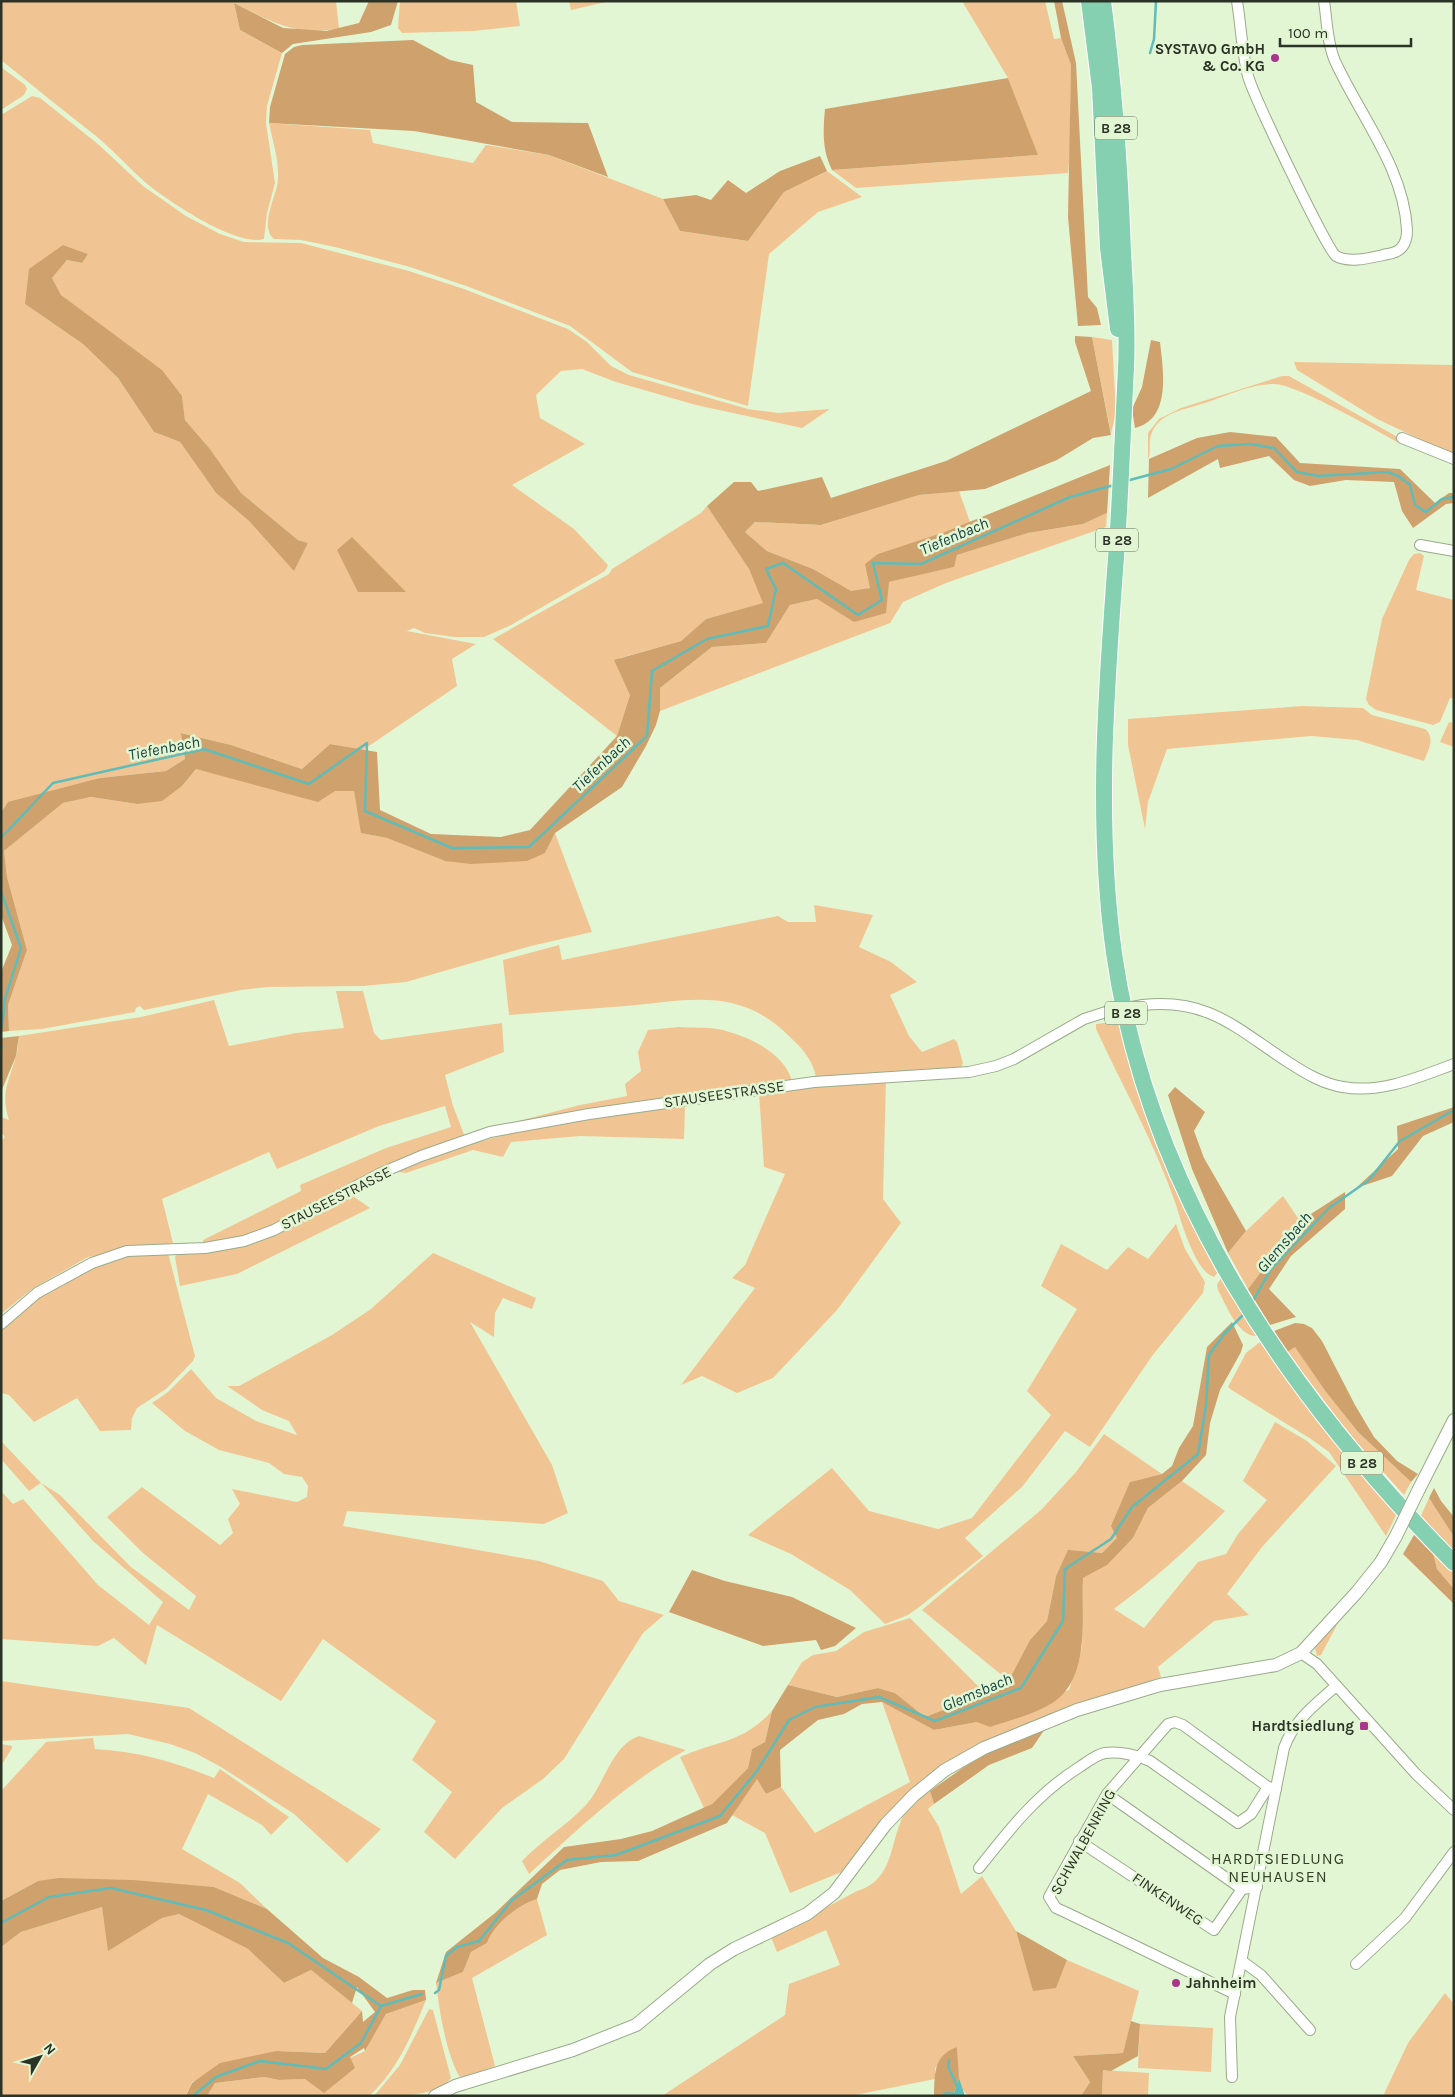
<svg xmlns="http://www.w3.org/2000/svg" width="1455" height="2097" font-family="Karla,sans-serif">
<rect width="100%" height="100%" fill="#e3f6d4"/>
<g fill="#f1c593" fill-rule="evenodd">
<path d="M1,1h335l3,27c-42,10 -69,-7 -105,-25l6,27 42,23 -15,53 -1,17 9,60 -8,30 -3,26c-28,8 -96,-38 -118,-56 -17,-15 -32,-32 -50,-47 -32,-25 -63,-50 -95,-76z"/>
<path d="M400,1h116l4,25 -46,5 -72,2 -4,-5z"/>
<path d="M569,1h41l-39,9z"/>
<path d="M962,1h83l9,38 7,-1 10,27 -1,86 -2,22 -212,15 -24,-18 205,-15 -29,-77z"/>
<path d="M1,67l24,18 2,4 -3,6 -23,15z"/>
<path d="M32,96l8,2 58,46 45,42 43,30 34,18 24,8 57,1 108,28 55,18 104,40 19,13 24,24 18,9 119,34 30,4 52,-4 -28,19 -106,-23 -80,-23 -34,-13 -21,2 -25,24 4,23 45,26 -73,41 62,44 34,36 -3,6 -94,54 -27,12h-30l-29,-4 -11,-5 -7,3 69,13 -24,15 5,27 -94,64 -33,-6 -28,25 -71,-24 -49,-12 3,26 -19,12 -66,7 -99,35v-698zM63,245l25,9 -6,9 -15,-3 -15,18 9,17 121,101 3,24 25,29 31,44 57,47 10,3 -14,27 -45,-49 -33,-28 -36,-51 -26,-10 -36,-54 -35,-34 -58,-40z"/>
<path d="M269,123l101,7 3,13 100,20 13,-18 63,10 114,44 17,32 68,10 36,-49 43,-21 35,26 -44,15 -49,42 -21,152 -116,-34 -62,-46 -101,-39 -59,-20 -75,-20 -34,-7 -27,-1c-14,-12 0,-39 3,-53 4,-20 -4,-43 -8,-63z"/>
<path d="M1092,337l20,3 4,73 -5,20z"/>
<path d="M1294,362l160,3v90l-77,-36 -80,-49z"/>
<path d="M1282,376h7l112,63v5c-24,-13 -104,-60 -127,-60 -22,0 -46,11 -66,18 -15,5 -38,9 -49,20 -15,15 -6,29 -11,37v-26l11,-14 22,-11z"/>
<path d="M959,491l11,31 -28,11 -72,55 -19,4 -38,-23 -46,-18 -22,-19 10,-10 66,3 98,-30z"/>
<path d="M707,506l42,63 15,34 -58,16 -25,22 -61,17 10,37 -13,41 -124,-97 116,-65 3,-5 89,-56z"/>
<path d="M1107,513l-1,14 -160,56 -43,19 -13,21 -230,88v-23l52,-41 54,-4 24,-38 27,-6 38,23 34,-40 64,-15 4,-12 71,-22 55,-9z"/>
<path d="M1420,553l4,3 -8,34 38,10v99l-4,-1 -10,24 -7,3 -57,-15 -7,-5 -3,-6 16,-80 27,-59 5,-6z"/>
<path d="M1302,706l61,2 9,7 53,14c11,9 3,21 -1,32l-67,-21 -46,-4 -144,13 -19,53 -3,27 -17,-84v-26z"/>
<path d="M1449,722l5,1v24l-14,-5z"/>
<path d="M196,769c51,12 105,22 158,22l8,42 25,5 58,23 100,-8 10,-20 37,99 -61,14 -125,36 -43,4 -95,1 -27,3 -97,20 -4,-4 -4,2 -1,4 -93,17 -33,2 -1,-26 19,-55 -20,-73 -3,-26 59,-48 28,-6 46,7 45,-18z"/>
<path d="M814,905l59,10 -14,32 32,15 26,20 -27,13 19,41 13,16 32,-13 3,3 6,21 -3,7 -144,8c-2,-15 -12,-28 -23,-38 -52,-54 -100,-40 -167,-34 -39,3 -78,6 -117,9l-6,-55 56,-15 3,15 216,-44 10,6h28z"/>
<path d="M336,991h27l11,42 7,7 121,-17 2,29 -59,23 8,31 12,31 -193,90 -30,11 -39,7v-5l98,-49 -1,-6 86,-37 65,-21 -6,-21 -66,20 -102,43 -8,-17 -107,47 11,44 -85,14 -56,32 -31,25v-173l4,-4 -4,-5v-15l8,3c-9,-28 0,-38 7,-64 2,-6 2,-13 3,-20l122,-19 73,-17 15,46 67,-13 48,-5z"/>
<path d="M1121,1021l80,217 17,34 -4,5c-18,-4 -33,-56 -38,-72 -21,-61 -53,-118 -80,-176v-5z"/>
<path d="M679,1027c13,1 27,0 39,2 28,6 66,23 74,52l-167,22 -137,26 92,-24 47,-9 -2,-12 16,-13 -3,-19 10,-22z"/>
<path d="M886,1080l-3,119 18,24 -64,87 -64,68 -36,15 -35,-17 -21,9 74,-97 -23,-10 13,-13 40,-91 -21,-7 -5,-74 55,-8z"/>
<path d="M682,1102l3,4 -1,33 -104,-3 -69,6 -8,15 -30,-7 -67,23 -8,-1c89,-43 188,-52 284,-70z"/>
<path d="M350,1194l20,14 -133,66 -57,12 -5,-29 3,-4 97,-19z"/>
<path d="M1283,1196l17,25 -52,68 -20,-36 18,-22z"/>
<path d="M1176,1224l9,25 20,33 -2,11 -51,63 -62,91 -25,-16 -43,56 -57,51 18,18 -65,52 -10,7 -23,9 -35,-34 -59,-36 -43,-19 84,-67 37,43 69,18 34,-11 79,-103 -24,-24 50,-82 -36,-23 20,-42 46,26 21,-23 20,12z"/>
<path d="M168,1253l27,103 -2,5 -27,28 -29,19 -5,10 -1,12 -31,1 -23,-33 -43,24 -25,-27 -8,-2v-65c37,-31 77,-62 125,-73 13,-3 29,-2 42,-2z"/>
<path d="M433,1253l103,45 -4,11 -29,-11 -8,15 -1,24 -24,-15 82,143 16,48 -24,11 -197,-13 -4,15 196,35 64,20 16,20 45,14 -21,18 -79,126 -21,20 -41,29 -47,51 -31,-27 28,-40 -40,-32 24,-39 -113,-82 -42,62 -124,-76 -11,40 -32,-27 -16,8 -97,-7v-148l12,13 10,-5 75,86 51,40 14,-23 -70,-61 -52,-58 -12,8 -28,-32v-18l40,42 19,12 71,72 58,43 7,-14 -53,-43 -36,-36 35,-30 78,58 13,-12 -5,-14 12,-15 -8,-15 65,13 10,-5 1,-11 -6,-9 -18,-3 -15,-11 -50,-13 -34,-19 -33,-28 16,-11 23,-23 25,29 40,23 41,14 -8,-14 -27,-11 -45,-31 10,7h12l93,-51 39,-26z"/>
<path d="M1221,1278l35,58c-18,0 -30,-31 -38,-46l-1,-5z"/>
<path d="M1260,1342l49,66 88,105 -11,23 -57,-84 -18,-13 -81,-50 -2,-2 18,-34z"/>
<path d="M1295,1346l31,46 32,40 53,50 -7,13 -53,-59 -64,-84z"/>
<path d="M1275,1422l32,19 29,25 -74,81 -35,47 22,21 -35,6 -56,46 3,10 -198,77 -41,26 -34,36 -44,55 -54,22 -25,-60 -33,-18 25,-37 9,16 15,-7 34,46 95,-51 -28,-80 52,28 43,-8 92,-32 13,-43 1,-69 24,-14 26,-26 15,-30 34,-27 43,30c-34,36 -71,68 -111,98l30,19 54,-66 28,-8 12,-20 29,-34 -24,-19z"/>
<path d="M1104,1434l58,40 -32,8 -12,56 -16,15 -34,-2 -12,25 -9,45 -17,19 -21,41 -87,-71 119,-100 35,-38z"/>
<path d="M1429,1498l25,39v15l-34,-34z"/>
<path d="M1417,1529l37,40v20l-17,-20 -4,-16 -19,-18z"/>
<path d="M910,1618l76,76 -61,23 -30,-24 -17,-5 -41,9 -49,-12 14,-23 11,-7 23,-4 28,-19z"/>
<path d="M1340,1619l-19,36 -4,1 -2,-7 2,-5z"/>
<path d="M1,1681l188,27 192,121 -34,34 -53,-49 -73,-47 -26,-14 -25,-9 -42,-10 -127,7z"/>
<path d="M772,1711l-7,31 -13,7 -4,19 -36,36 -8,4 -24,-51c38,-17 61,-13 92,-46z"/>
<path d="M639,1736l47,14c-58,31 -109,80 -157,124l-7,-13c19,-20 45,-36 64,-56 19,-21 25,-59 53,-69z"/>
<path d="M93,1738l2,11c42,2 80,13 119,29l6,-9 69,48 -18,18 -9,-10 -54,-31 -26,55 58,34 27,26 -53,-22 -176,-6 -37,20v-110l45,-49z"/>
<path d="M1,1744l11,2v2l-11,18z"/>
<path d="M930,1791l4,13 -6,5 11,18 22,67 21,-18 34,55 17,59 23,-3 11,-27 72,31 -16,62 -50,3 17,26 -9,14h-112c-14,-9 -11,-35 -12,-49l-22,21v11l-85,17h-188l123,-81 4,-31 51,-19 -14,-35 -49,22 -6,-15 86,-46c51,-15 23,-79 73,-100z"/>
<path d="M537,1899l10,36 -75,43 23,88 -31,12 -5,-2c-14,-27 -19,-62 -23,-93l27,-11 8,-20 16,-9c7,-19 31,-38 50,-44z"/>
<path d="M102,1907l7,43 53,-32 17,-4 69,35 36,34 27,-13 51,41 -37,42 -49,-2 -84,31 -6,14h-185v-149l20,-15z"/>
<path d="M1445,1993l9,11v92h-71l25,-53z"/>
<path d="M426,2000c-14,34 -28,70 -57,96h-162l8,-13 49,-6 15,3 26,-1 60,-28 21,-37z"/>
<path d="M429,2009l4,1 18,68c-15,19 -51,18 -77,18l26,-31z"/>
<path d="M1140,2024l73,4 -2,44 -73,-4z"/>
<path d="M1103,2070l46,3 -1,23h-46z"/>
</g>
<g fill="#cfa16c">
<path d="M369,1h29l-7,24 -20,7 -78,12 -11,9 -42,-23 -6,-27 49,25 43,3 33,-8z"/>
<path d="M1054,1h8l14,62 12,234 9,11 4,17 -23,1 -10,-109 3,-152 -10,-27z"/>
<path d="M413,40l37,20 23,5 3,37 36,20 76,1 20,54 -59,-22 -135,-24 -145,-8 1,-16 15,-53 9,-7 8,-2z"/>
<path d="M1008,78l30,77 -206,15c-10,-20 -9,-39 -7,-61z"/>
<path d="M820,156l7,15 -43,21 -36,49 -68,-10 -17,-32 33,-4 15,5 17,-20 18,13 34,-22z"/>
<path d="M63,245l25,9 -6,9 -15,-3 -15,18 9,17 101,75 20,26 3,24 25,29 31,44 57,47 10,3 -14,28 -45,-50 -33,-28 -36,-51 -26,-10 -36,-54 -35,-34 -58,-40 4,-35z"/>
<path d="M1075,336l17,1 19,98 -18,3 -36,22 -72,29 -66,6 -98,30 -66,-3 -10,10 22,19 46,18 38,22 19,-3 -5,-24 13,-10 64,-21 168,-68 -3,48 -24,11 -55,9 -71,22 -3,12 -65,15 -3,31 -32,9 -37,-23 -27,6 -24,38 -54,4 -52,41v23l-4,14 -10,21 -24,41 -67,46 -10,20 -18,8 -56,3 -26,-3 -58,-23 -26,-5 -7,-42h-19l-17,11 -122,-33 -14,17 -20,15 -25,3 -46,-7 -28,6 -59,48 3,26 20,73 -19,55 1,26 -8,1v-60l11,-27 -11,-30v-102l7,-11 92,-24 66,-7 19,-12 -4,-26 50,12 71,24 28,-25 47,8 3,58 51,24 70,3 29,-7 87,-94 13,-41 -16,-35 67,-19 25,-22 57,-16 -14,-34 -42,-63 27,-24h17l7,9 64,-14 9,21 115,-37 145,-70 -16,-49z"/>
<path d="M1151,340l9,2c3,28 12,77 -25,86l-3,-19 10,-22z"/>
<path d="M1230,432l46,5 24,26 100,6 35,34 14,-10h5v10l-8,1 -33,24 -11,-17 -8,-29 -48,-2 -36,6 -16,-6 -25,-24 -49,12 -2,-9 -70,39 1,-39 48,-21z"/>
<path d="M352,537l54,55h-48l-21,-42z"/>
<path d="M19,1036l-3,20 -15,36v-54z"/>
<path d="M1175,1087l30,25 -11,19 10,27 42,73 -18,22 -36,-84 -24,-74z"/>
<path d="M1454,1107v15l-31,14 -31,40 -36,12 42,-39 -1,-23z"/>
<path d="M1345,1192v17l-54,47 -22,33 27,28 -26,8 -22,-36 52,-68z"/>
<path d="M1232,1322l11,23 -2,7 -21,38 -10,33 -4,32 -24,26 -34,27 -15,30 -26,27 -24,13c-2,43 9,107 -38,129 -17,9 -37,14 -55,20l-13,-5 -43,8 -52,-28 -20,2 -18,10 -26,6 -38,30 1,37 -15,7 -9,-15 -30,44 -89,38 -37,1 -41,8 -18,14 -5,15c-19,6 -43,25 -50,44l-16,9 -8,20 -27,11 10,-31 49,-39 69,-66 57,-8 31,-8 60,-27 36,-36 4,-19 13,-7 7,-31 16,-26 49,12 41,-9 17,5 30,24 81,-31 24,-46 17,-19 9,-45 12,-26 34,3 15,-15 -6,-12 19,-44 32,-8 10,-8 7,-18 14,-22 14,-79z"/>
<path d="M1295,1323l9,1 8,4 10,13 33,64 19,32 23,24 21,13 -7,8 -53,-50 -32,-40 -31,-45 -8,5 -13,-21z"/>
<path d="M1434,1488l7,13 13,16v20l-25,-39z"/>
<path d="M1414,1535l19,18 4,16 17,20v15l-51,-50z"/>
<path d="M692,1570l33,11 67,16 64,31 -21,18 -14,4 -5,-10 -53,6 -94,-34z"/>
<path d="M1045,1729l-13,19 -43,17 -55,39 -4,-13 51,-36z"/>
<path d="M59,1878l74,2 81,7 53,22 56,49 36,19 28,21 26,-8h12l1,10 -40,14 -21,37 -1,-3 -14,9 5,11 -31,25 -19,-14 -26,1 -15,-3 -49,6 -8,13h-21l6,-13 28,-20 56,-12 49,2 37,-42 1,11 12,-10 -18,-25 -5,16 -41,-33 -27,13 -36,-34 -69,-35 -17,4 -54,33 -6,-44 -81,25 -20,15v-46l37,-20z"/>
<path d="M1016,1931l51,29 -11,28 -23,3z"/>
<path d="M1131,2021l9,3 -2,32 -27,15 -8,-1 -1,26h-21l9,-14 -17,-26 50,-3z"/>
<path d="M957,2047l2,31 -6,18h-19c1,-23 -1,-40 23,-49z"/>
</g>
<path fill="#5fbcb8" d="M959,2078l6,18h-12z"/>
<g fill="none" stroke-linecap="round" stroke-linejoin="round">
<g stroke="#5fbcb8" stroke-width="2.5">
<path d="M1150,53l4,-14 2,-38"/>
<path d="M1126,481l45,-12 47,-23 33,-2 23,4 23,24 21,4 69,-4 11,4 12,9 5,20 11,7 16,-13 12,-2"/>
<path d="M1,838l52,-55 151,-34 105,35 58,-41 -2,68 87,37 77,-1 118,-111 5,-65 55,-32 61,-13 8,-37 -10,-20 17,-6 75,52 24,-15 -9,-37 48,1 149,-67 44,-12"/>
<path d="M1,891l20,57 -16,51 -3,28"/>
<path d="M1,1048l1,-1"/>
<path d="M1253,1301l18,-32 58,-61 40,-28 31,-39 54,-31"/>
<path d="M1,1923l48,-26 62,-9 95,22 82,33 93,63"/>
<path d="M435,1993l4,-3 7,-34 11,-9 22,-6 33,-41 55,-40 49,-5 104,-39 37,-45 32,-51 26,-13 64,-10 56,24 86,-33 42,-67 2,-52 46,-30 21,-32 66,-53 8,-48 3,-51 16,-22 21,-21"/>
<path d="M949,2060l-1,6 9,20"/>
<path d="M193,2096l23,-19 44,-16 66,8 35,-26 20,-37 41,-12"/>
<path d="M943,2096l3,-3 7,1"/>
</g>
<defs>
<g id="minor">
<path d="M1237,1c4,25 5,51 11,75 5,19 79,174 88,180 14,8 37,1 52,-2 13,-2 19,-10 19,-24 -3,-62 -47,-114 -72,-169 -8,-18 -8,-41 -11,-60"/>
<path d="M1402,438l52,21"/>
<path d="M1420,545l34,6"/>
<path d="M1143,1005c66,-7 94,24 145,57 17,11 35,22 55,25 38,7 76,-10 111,-23"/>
<path d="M1,1324l36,-31 55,-30 35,-12 78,-3 39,-7 30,-11 107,-57 40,-17 69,-24 99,-18 225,-32 155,-10 27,-6 18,-7 70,-40 25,-8"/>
<path d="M1301,1653l16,11 99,110 38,36"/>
<path d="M1107,1794l135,95 15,-2"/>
<path d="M1079,1841l135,89 28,-41"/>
<path d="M979,1868c30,-38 58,-74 99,-100 8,-5 17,-13 27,-15 14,-2 32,2 45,8l88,62 13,-9 17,-27"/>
<path d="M1242,1961l19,14 49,55"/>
<path d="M1356,1964l49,-46 49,-66"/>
<path d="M1235,1994l-170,-82 -9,-4 -7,-11 58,-103 61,-70 7,-2 8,3 85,62 8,2"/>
<path d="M1232,2077l-2,-60 54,-269c10,-28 31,-43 52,-62"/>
</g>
<g id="tertiary">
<path d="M1419,1489l35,-69"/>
<path d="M435,2096l20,-10 118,-36 63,-25 74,-61 24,-15 73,-35 27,-21 52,-69 28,-29 31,-25 39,-22 93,-38 83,-25 116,-20 25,-12 56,-61 24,-30 15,-26"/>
</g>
<g id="primary">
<path d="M1089,1l11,87 8,160 10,81"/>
<path d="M1103,1c11,83 17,167 20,250 2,39 5,78 3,117 -3,59 -5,117 -9,176 -10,136 -22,273 -3,409 34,239 173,441 340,610"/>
</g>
</defs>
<use href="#minor" stroke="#99ab8b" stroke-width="12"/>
<use href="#tertiary" stroke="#99ab8b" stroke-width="14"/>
<use href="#primary" stroke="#fff" stroke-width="18"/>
<use href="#minor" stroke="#fff" stroke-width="10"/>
<use href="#tertiary" stroke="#fff" stroke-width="12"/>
<use href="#primary" stroke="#86d0b2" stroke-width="16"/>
<defs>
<path id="minor-bridge" d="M1109,1011l34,-6"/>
<path id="tertiary-bridge" d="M1396,1536l23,-47"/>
</defs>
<use href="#minor-bridge" stroke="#99ab8b" stroke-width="12" stroke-linecap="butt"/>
<use href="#tertiary-bridge" stroke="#99ab8b" stroke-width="14" stroke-linecap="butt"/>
<use href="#minor-bridge" stroke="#fff" stroke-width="10"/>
<use href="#tertiary-bridge" stroke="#fff" stroke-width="12"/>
</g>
<g fill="#aa358d" stroke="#e3f6d4" stroke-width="2">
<circle cx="1275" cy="58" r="5"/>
<rect x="1359" y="1721" width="10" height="10" rx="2.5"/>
<circle cx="1176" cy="1983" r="5"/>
</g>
<g text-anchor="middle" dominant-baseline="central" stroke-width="5" stroke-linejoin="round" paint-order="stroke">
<g fill="#e3f6d4" stroke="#626e5a" stroke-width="1">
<rect x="1095" y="116.5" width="42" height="23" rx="4"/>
<rect x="1096" y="528.5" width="42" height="23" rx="4"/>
<rect x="1105" y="1001.5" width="42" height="23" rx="4"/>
<rect x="1341" y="1451.5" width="42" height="23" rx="4"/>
</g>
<g font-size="14" font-weight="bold" fill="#2b3326">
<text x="1116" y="128">B 28</text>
<text x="1117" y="540">B 28</text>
<text x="1126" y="1013">B 28</text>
<text x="1362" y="1463">B 28</text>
</g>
<g font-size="15" font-weight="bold" fill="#2b3326" stroke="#e3f6d4" text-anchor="end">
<text x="1265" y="49">SYSTAVO GmbH<tspan x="1265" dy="17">&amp; Co. KG</tspan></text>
<text x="1354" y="1726">Hardtsiedlung</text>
<text x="1186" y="1983" text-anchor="start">Jahnheim</text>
</g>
<g font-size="15" fill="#2b3326" stroke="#e3f6d4">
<text transform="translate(724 1094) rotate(-8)">STAUSEESTRASSE</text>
<text transform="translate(336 1198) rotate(-27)">STAUSEESTRASSE</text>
<text transform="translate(1083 1842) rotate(-61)">SCHWALBENRING</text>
<text transform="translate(1168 1899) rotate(34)">FINKENWEG</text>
</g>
<g font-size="16" font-style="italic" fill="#174341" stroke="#e3f6d4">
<text transform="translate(954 536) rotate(-23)">Tiefenbach</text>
<text transform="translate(164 748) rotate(-11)">Tiefenbach</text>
<text transform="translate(601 764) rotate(-43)">Tiefenbach</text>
<text transform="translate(1284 1242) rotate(-49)">Glemsbach</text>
<text transform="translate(977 1692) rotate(-23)">Glemsbach</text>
</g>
<g font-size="16" letter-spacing="1" fill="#334226" stroke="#e3f6d4">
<text x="1278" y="1858">HARDTSIEDLUNG<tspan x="1278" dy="18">NEUHAUSEN</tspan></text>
</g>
</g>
<rect width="1455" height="2097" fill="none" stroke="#2b3326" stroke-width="5"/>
<g transform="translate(40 2057) rotate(51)" stroke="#e3f6d4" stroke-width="4" paint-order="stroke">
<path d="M0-4L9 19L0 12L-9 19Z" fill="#2b3326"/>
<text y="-8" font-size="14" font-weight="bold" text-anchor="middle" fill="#2b3326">N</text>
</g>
<path d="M1280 38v8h131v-8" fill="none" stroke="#2b3326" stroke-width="2.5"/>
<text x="1288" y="38" font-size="15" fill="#2b3326" stroke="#e3f6d4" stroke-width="4" paint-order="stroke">100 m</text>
</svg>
